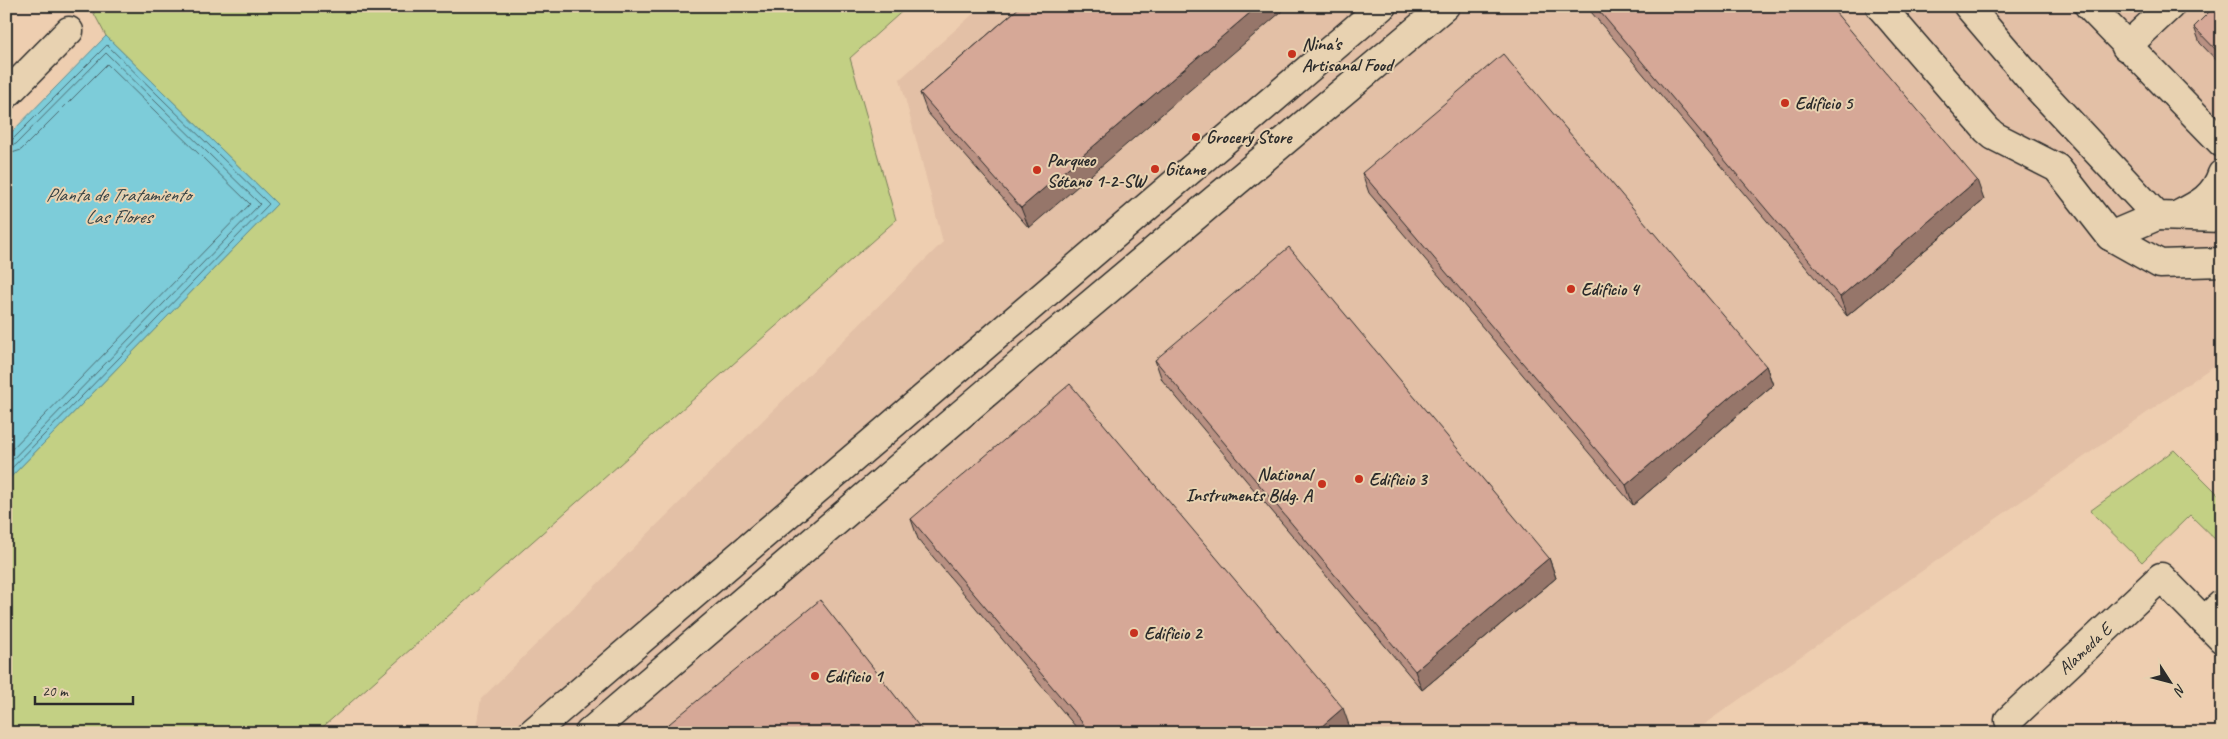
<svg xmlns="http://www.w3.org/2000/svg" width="2228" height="739" font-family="Caveat,sans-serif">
<rect width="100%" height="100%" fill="#eeceb0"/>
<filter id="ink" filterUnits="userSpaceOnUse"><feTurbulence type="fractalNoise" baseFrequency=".02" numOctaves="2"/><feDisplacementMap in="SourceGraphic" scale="10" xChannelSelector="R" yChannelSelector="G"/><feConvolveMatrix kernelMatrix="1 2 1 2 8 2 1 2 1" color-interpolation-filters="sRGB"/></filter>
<g filter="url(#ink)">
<path fill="#e3c0a6" d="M982,6h1240v354l-522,367 4,6h-1229l6,-34 462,-457 -43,-163z"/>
<g fill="#c3d084" stroke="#777e58">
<path d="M90,6h818l-58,52 46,162 -580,513h-310v-251l271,-278 -171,-168z"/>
<path d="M2174,450l48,48v48l-32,-31 -48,47 -52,-51z"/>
</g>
<path fill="#7dccd9" stroke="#5c8c93" d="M106,36l171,168 -271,278v-344z"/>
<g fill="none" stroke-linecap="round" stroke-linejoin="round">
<g stroke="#4c6b71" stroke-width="1">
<path d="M6,141l6,-1 95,-95 162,159 -263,270"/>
<path d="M6,148l10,-4 90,-91 154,151 -254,262"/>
<path d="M6,155l15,-5 86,-86 143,140 -244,251"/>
</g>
<defs>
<g id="minor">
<path d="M1880,6l107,124 7,6 63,32 53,68 50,28 62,-2"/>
<path d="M1968,6l69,81 120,129 65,2"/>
<path d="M2089,6l133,137"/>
<path d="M2126,47l44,-41"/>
<path d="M6,95l63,-64"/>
<path d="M2176,216c22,-11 38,-18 46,-42"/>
<path d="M2110,236l47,-20"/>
<path d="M2204,621l18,-17"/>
<path id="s1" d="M2009,720l152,-143 61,62"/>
<path d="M532,733l850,-727"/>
<path d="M589,733l452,-387 404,-340"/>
</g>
</defs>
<use href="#minor" stroke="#2b2b2b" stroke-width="31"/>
<use href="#minor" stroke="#e8d2b1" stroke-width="28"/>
</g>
<g fill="#b89082" stroke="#2b2b2b">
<path d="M1021,6l8,222 -102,-116 -7,-19z"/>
<path d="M1586,6h244l154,194 -137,116z"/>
<path d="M2222,6v60l-22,-23 -6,-16z"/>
<path d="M1362,173l404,193 7,19 -140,120 -264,-312z"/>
<path d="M1155,360l394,198 7,20 -134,112 -260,-310z"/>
<path d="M911,519l439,209 -6,5h-263l-163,-194z"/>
</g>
<g fill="#96766a" stroke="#2b2b2b">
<path d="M1258,6h30l-259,222 -8,-20z"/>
<path d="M1977,180l7,20 -137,116 -7,-19z"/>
<path d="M1766,366l7,19 -140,120 -7,-20z"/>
<path d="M1549,558l7,20 -134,112 -7,-19z"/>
<path d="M1343,708l7,20 -6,5h-30z"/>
</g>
<g fill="#d6a897" stroke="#2b2b2b">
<path d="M1021,6h237l-237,202 -101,-115z"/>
<path d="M1595,6h235l147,174 -137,117z"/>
<path d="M2215,6h7v50l-28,-29z"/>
<path d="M1503,54l263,312 -140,119 -264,-312z"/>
<path d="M1289,247l260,311 -134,113 -260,-311z"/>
<path d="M1070,384l273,324 -29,25h-223l-180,-214z"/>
<path d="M820,600l102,130 -4,3h-250l-4,-5z"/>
</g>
</g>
<g fill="#c8321e" stroke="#e8d2b1" stroke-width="2">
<circle cx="1292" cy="54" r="5"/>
<circle cx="1785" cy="103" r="5"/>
<circle cx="1196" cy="137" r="5"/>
<circle cx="1155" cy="169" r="5"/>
<circle cx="1037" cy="170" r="5"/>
<circle cx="1571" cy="289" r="5"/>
<circle cx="1359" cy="479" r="5"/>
<circle cx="1322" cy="484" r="5"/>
<circle cx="1134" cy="633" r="5"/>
<circle cx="815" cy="676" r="5"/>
</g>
<g text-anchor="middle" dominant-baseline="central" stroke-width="4" stroke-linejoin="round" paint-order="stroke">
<g font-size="18" font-weight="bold" fill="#2b2b2b" stroke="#e8d2b1" text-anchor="start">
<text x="1302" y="44">Nina's<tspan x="1302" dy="21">Artisanal Food</tspan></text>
<text x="1795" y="103">Edificio 5</text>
<text x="1206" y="137">Grocery Store</text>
<text x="1047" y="160">Parqueo<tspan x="1047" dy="21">Sótano 1-2-SW</tspan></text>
<text x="1165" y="169">Gitane</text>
<text x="1581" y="289">Edificio 4</text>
<text x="1312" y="474" text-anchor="end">National<tspan x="1312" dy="21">Instruments Bldg. A</tspan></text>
<text x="1369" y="479">Edificio 3</text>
<text x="1144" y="633">Edificio 2</text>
<text x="825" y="676">Edificio 1</text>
</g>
<g font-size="18" fill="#2b2b2b" stroke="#e8d2b1">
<text stroke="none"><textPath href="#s1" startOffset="104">Alameda E</textPath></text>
</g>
<g font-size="19" font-style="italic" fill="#374345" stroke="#e8d2b1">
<text x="118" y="195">Planta de Tratamiento<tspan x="118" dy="22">Las Flores</tspan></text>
</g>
</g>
<rect width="2228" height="739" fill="none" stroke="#e8d2b1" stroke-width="25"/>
<rect x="12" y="12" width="2203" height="714" fill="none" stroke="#2b2b2b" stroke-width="2" filter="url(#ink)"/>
<g transform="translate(2170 682) rotate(126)" stroke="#e8d2b1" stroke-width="4" paint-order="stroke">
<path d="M0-4L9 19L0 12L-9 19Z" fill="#2b2b2b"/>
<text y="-8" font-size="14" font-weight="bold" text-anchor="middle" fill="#2b2b2b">N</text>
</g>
<path d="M35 696v8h98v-8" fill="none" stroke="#2b2b2b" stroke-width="2.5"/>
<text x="42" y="696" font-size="15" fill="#2b2b2b" stroke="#e8d2b1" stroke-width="4" paint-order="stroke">20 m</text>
</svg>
